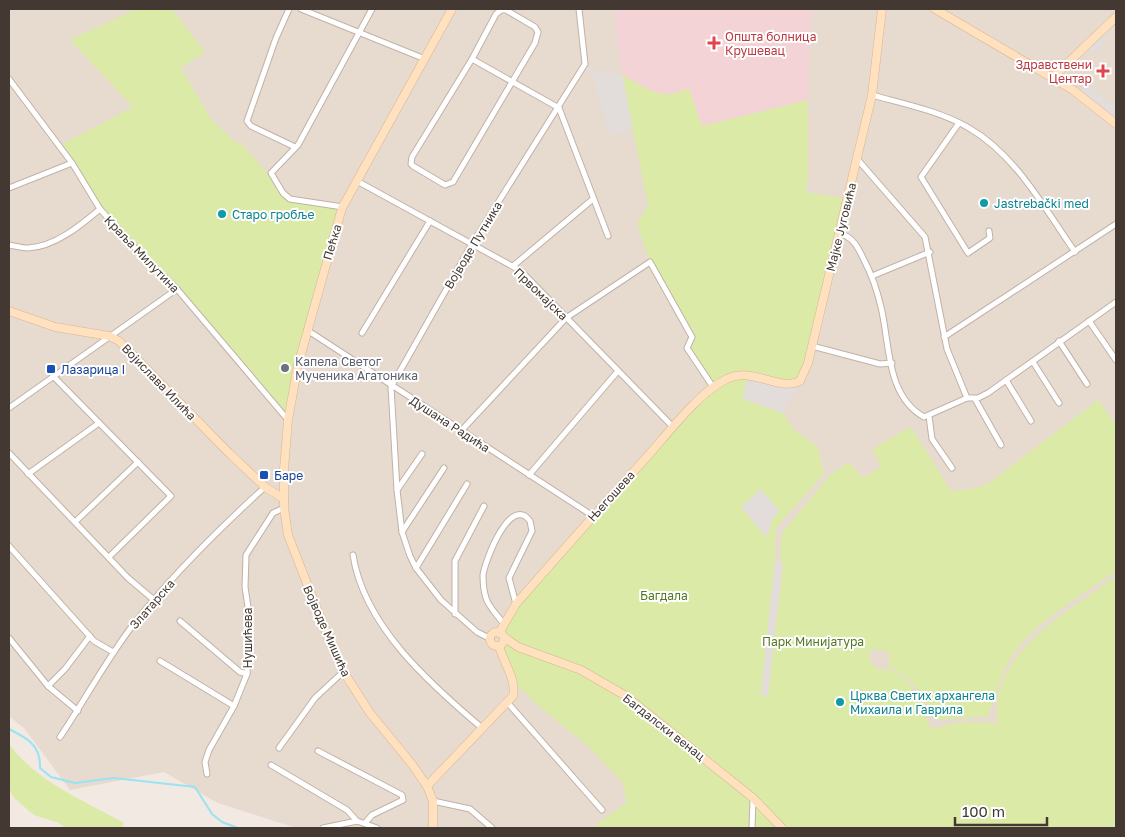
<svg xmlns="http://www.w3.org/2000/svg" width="1125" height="837" font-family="'Golos Text',sans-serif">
<rect width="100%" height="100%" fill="#f2e9e2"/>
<path fill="#e7dacf" d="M9,9h1107v819h-820l-78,-25 -54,-31 -94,18 -46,-62 -15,-12z"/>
<path fill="#f4d3d6" d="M614,9h197l-3,91 -106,26 -25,-32 -16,2 -39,-21z"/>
<g fill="#dbeaa7">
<path d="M136,9h36l33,43 -24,16 30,51 26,25 2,-3 54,61 49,6 -54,212 -111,-131 -77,-80 -41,-63 74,-39 -63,-67z"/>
<path d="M622,75c27,14 37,27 67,13l13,38 106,-26v79l-2,13 42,7 -48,182 -57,18 40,14 11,17 24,17 6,27 -48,54 -1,34 -14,132 16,-76 6,-54 -3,-8 2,-23 49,-59 18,-12 14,16 18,-12 -9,-17 39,-22 40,64 21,-2 17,-6 109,-83 -11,-16 29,41v146c-34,25 -91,56 -109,94 -8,16 -13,34 -19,51l-51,4c-9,-5 -10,-14 -14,-22 -8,-15 -20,-25 -35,-32l2,-7 -3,-8 -16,-2c-3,10 -1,14 7,20 34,-3 41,37 54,60l28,-7 38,1c0,-7 -2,-16 -1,-23 10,-57 76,-91 119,-124v252h-524l35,-26 -5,-20 -35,-37 -44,-35 -29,-28 -13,-37 3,-6 -1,-16 210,-236 -26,-39 5,-11 -42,-75 -13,-38 11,-19z"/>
<path d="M9,744c28,38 74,56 115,79l-2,5h-57l-6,-5 -25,-8 -20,-17 -5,-9z"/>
</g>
<g fill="#e2dddb">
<path d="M1103,36l5,5 -15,12 -4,-5z"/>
<path d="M585,64l8,6 29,5 11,54 -23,7 -18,-62 -9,-6z"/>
<path d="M1086,83l30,24v13l-36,-30z"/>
<path d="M747,375l39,9 14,-3 -5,13 -7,7 -5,12 -40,-14z"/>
<path d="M761,489l18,22 -7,9 -4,14 -3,2 -24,-29z"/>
<path d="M775,562l7,3 -14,132 -7,-3z"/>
</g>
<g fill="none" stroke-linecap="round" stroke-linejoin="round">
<path stroke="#98e3f4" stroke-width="2" d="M9,729c18,9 32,16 31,39l11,9 24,6 39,-5 81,9 17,27 10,8 16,6"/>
<defs>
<g id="street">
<path d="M289,9l-13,29 -29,83 4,5 44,21"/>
<path d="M301,9l124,50"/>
<path d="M501,10h5l29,17 3,5 -3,11 -82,139 -8,3 -32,-19 -2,-2 1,-7 60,-98 24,-45z"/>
<path d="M472,59l87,49"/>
<path d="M9,79l63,84 28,46 31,35 46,45 111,131"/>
<path d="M872,95c32,9 68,16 97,33 47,27 76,81 106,124"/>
<path d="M559,108l49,128"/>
<path d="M959,123l-38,54 47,76 22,-15 -1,-7"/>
<path d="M858,160l67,77 22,112 20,49"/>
<path d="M357,181l164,90 152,156"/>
<path d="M9,188l63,-25"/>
<path d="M343,207l-53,-8 -7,-6 -12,-20 27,-28 74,-136"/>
<path d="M839,233c14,4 19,14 25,27 8,15 13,30 17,47 9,37 5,89 43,110l43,-19h11l10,-5 128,-91"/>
<path d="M9,245c6,1 13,3 19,3 27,-1 53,-23 72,-39"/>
<path d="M513,266l80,-67"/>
<path d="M872,276l58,-24"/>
<path d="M1089,321l27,39"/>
<path d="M307,330l286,186"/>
<path d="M362,333l68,-112"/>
<path d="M944,337l172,-113"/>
<path d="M1059,341l28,43"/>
<path d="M812,346l68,18 12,-1"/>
<path d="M1033,362l26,41"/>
<path d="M53,376l118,120 -62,61"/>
<path d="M1006,380l25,41"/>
<path d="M975,399l26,46"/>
<path d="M9,408l168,-119"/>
<path d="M929,416l3,23 20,29"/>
<path d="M461,431l105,-113 84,-56 42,75 -5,11 26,39"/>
<path d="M9,453l119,125 26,22"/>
<path d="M28,474l71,-51"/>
<path d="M529,475l89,-104"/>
<path d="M397,490l25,-36"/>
<path d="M75,522l63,-60"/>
<path d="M402,532l42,-64"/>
<path d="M9,546l85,95 19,11"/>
<path d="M353,555c11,71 77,129 129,173"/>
<path d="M416,568l51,-84"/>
<path d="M455,614v-53l29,-55"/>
<path d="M180,621l60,51 7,2"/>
<path d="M503,623c-5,-7 -15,-17 -17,-25 -2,-6 -3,-18 -3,-23 2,-14 27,-81 47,-54l2,10 -23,47 7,26"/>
<path d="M9,638l39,48 30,25"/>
<path d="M491,639l-14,-7 -36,-32 -25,-32 -6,-12 -8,-24 -5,-42 -6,-103 81,-143 113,-180 -6,-55"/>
<path d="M160,661l74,45"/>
<path d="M48,686l17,-17 25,-33"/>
<path d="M507,702l95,108"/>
<path d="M60,737c25,-37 46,-77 73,-112 37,-47 87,-97 132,-138"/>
<path d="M279,748l36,-50 29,-27"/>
<path d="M318,751l84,44 1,5 -31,15 -7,8"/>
<path d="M271,765l76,45 10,11"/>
<path d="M207,774l-2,-12 4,-12 25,-44 13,-32 3,-54 -5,-33 1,-32 27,-42 11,-5"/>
<path d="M433,801l37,8 22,19"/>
<path d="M323,828l34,-7 20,7"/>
<path d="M752,828l1,-29"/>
</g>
<g id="secondary">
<path d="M935,9l138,81 43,34"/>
<path d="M1053,77l63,-60"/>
<path d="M9,311l46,16 54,9 10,5 110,112 36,34 19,12"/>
<circle cx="497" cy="639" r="7"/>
<path d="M499,633l17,-29c45,-52 91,-103 137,-154 18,-21 49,-60 74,-71 26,-13 51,13 73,2l8,-18 64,-268 10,-86"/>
<path d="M504,637l14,10 63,23 45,26 127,102 29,30"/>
<path d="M427,786l86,-90c4,-15 -10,-35 -14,-50"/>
<path d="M433,828v-27l-6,-15 -16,-23 -41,-50 -25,-39 -12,-24 -45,-115 -4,-27v-39l4,-49 10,-55 44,-157 110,-199"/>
</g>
</defs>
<use href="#street" stroke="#c1b2a7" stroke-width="7"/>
<use href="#secondary" stroke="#d9b590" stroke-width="9"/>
<use href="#street" stroke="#fff" stroke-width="5"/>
<use href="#secondary" stroke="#ffe1bf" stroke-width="8"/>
</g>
<g fill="#e0444e" stroke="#fff" stroke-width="2">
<path d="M711.5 35.5h5v5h5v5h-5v5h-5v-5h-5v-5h5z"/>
<path d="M1100.5 63.5h5v5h5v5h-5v5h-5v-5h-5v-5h5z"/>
</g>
<g fill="#0f9aa8" stroke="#fff" stroke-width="2">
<circle cx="984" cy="203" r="5"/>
<circle cx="222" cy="214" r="5"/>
<circle cx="840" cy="702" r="5"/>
</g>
<circle fill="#6b7280" stroke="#fff" stroke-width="2" cx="285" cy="368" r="5"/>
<g fill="#1a4fb4" stroke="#fff" stroke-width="2">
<rect x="46" y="364" width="10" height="10" rx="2.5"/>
<rect x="259" y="470" width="10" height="10" rx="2.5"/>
</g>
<g text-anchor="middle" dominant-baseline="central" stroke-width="4" stroke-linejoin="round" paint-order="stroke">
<g font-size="12" fill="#be3a42" stroke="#fff" text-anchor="start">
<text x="725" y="36">Општа болница<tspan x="725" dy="14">Крушевац</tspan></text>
<text x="1092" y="64" text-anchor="end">Здравствени<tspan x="1092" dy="14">Центар</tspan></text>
</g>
<g font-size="12" fill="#0d838f" stroke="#fff" text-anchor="start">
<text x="994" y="203">Jastrebački med</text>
<text x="232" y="214">Старо гробље</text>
<text x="850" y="695">Црква Светих архангела<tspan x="850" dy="14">Михаила и Гаврила</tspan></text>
</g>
<g font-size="12" fill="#443932" stroke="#fff">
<text transform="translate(841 227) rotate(-76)">Мајке Југовића</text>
<text transform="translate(332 242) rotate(-73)">Пећка</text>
<text transform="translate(473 245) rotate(-59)">Војводе Путника</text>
<text transform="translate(142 254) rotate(46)">Краља Милутина</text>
<text transform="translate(541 294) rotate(44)">Првомајска</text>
<text transform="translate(159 382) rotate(46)">Војислава Илића</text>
<text transform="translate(450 424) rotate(33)">Душана Радића</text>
<text transform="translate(611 496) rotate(-48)">Његошева</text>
<text transform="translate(152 604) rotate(-49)">Златарска</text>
<text transform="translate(327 631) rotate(66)">Војводе Мишића</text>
<text transform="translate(247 638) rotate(-90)">Нушићева</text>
<text transform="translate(664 727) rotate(38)">Багдалски венац</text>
</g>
<g font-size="12" fill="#5b616d" stroke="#fff" text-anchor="start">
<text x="295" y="361">Капела Светог<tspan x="295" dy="14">Мученика Агатоника</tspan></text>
</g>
<g font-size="12" fill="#164399" stroke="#fff" text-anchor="start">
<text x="61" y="369">Лазарица I</text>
<text x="274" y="475">Баре</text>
</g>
<g font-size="12" fill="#567822" stroke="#fff">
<text x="664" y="595">Багдала</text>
<text x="813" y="641">Парк Минијатура</text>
</g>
</g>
<rect width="1125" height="837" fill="none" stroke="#443932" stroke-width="20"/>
<path d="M955 817v8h92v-8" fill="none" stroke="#443932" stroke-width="2.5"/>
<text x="962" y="817" font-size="15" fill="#443932" stroke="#ffffff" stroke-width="4" paint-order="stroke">100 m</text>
</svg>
